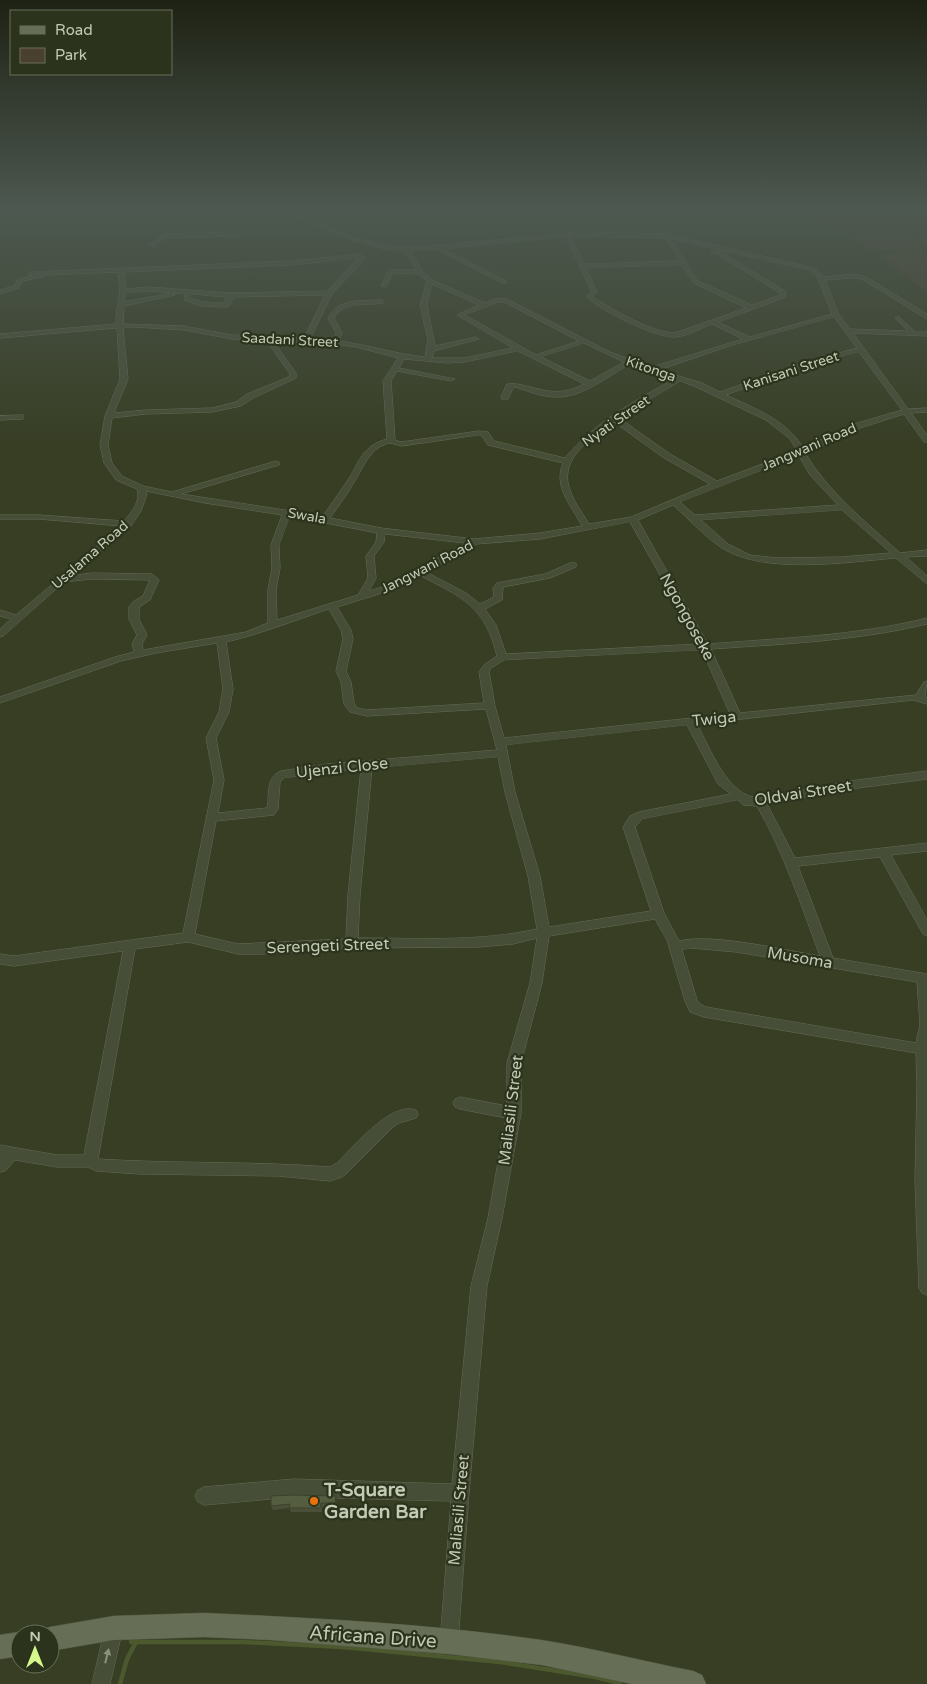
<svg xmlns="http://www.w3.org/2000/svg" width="927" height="1684" font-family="'Varela Round',sans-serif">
<rect width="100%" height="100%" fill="#373e24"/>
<g fill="#4a402f">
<path d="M876,209h51v37l-32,-21 29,22 -50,5 -59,-34 61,-8z"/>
<path d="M922,249l5,4v39l-46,-37z"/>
</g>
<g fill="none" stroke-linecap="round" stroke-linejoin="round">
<g stroke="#4c582d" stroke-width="4.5">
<path d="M131,1642h111l101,5 157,15 95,15 25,6"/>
<path d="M120,1684l7,-25 9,-17"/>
</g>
<defs>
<g id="minor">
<path d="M275,209h7l73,29 34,8 34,1 154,-15 90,2 147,34 10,9 30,-3 12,3 61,37v5l-2,-1 -63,-39 -8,-1 -29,2 14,35 11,14 58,2 -13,-13 3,-2 17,16h12v4l-74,-3 55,76 19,-1v4l-16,1 16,22v7h-3l-20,-28 -44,14 -55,25c24,40 61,69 95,100l27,-3v6l-21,1 21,19v8l-31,-26c-48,4 -132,17 -174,-10 -17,-11 -33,-29 -49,-43l-35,15 70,124c73,-6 148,-8 219,-26v6c-71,17 -144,20 -216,25l29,64 176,-18 8,-13 3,-1 -2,15 2,2v6l-14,-4 -216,24c13,24 31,74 63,74l90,-17 77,-10v8l-77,10 -83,15 28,54 132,-15v8l-36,4 36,65v16l-4,-2 -43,-77 -82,9 35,92 94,16v321l-5,-2 -3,-5 -4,-107 2,-95 -1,-33 -212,-36 -14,-5 -5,-11 -18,-61 -12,-21 -106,17 -7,47 -21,80v50l-19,105 -15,68 -18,207 -11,149 -2,7 -7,2 -7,-2 -2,-7 11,-141 -157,-4 -90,8 -6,-3 -3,-6 3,-6 6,-3 90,-8 158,5 19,-198 17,-68 18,-100 -46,-9 -5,-2 -2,-4 2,-4 5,-2 47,9v-43l23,-80 7,-45 -24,6 -34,3 -127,1 -89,6h-25l-50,-12 -53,7 -37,210c78,5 155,2 232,8l7,-4c16,-16 54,-62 79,-53l2,4 -2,4 -17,5 -6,4 -46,46 -5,4 -12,4 -51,-5 -140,-2 -43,-3 -8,-4h-31l-42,-7 -10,11 -5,1v-27l57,10h27l39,-204 -109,15 -14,-2v-10l14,2 169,-23 31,-153 -8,-42 13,-26 4,-23 -6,-46 -61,10 -35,8 -121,42v-6l115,-40 19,-5 -2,-8 5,-9 -8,-16v-12l5,-6 9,-5 7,-16 -59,-1 -27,3 -61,54 -3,1v-8l11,-10 -11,-3v-6l16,5 105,-89 -82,-7h-39v-4h39l85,6c7,-8 17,-20 13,-32l-21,-9 -12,-17 -4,-18 5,-29 15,-37 -3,-51 -117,10v-4l116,-10v-8l4,-25 -2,-19 -74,3 -1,2 -21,4 -3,7 -19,6v-4l14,-4 4,-7 15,-3 -5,-2 3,-2 260,-11 70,-7 4,5 -33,35 -22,45 23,1 3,-7 -8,-15c10,-20 33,-17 53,-18l2,1v2c-17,3 -39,-3 -49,15l8,15 -3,8c29,4 57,13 86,16l3,-17 -8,-35 7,-24 -9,-7 -25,-1 -7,14 -5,-1 8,-16h27l-12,-20h-15l-38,-10zM571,236l94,2 15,23 -95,3zM566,237l23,49 2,6 -5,4c12,14 72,43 90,41 12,-1 25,-9 36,-13l31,15 -91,28 -42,-15 -103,-53 -9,-1 -13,5 -53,-23 -10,-9 -12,-21 26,-1 68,35 3,-2 -1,-1 -62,-32zM672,239l138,31 7,6 15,38 -82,23 -32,-15 68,-25 -1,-6 -64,-39 -10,-1v2l6,1 63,39 1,2 -29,10 -54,-24zM359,258l-32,33 -97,2 -81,-6 -23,2 -2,-17 167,-7zM682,265l12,18 52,25 -71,25c-25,-1 -59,-22 -81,-35l-1,-2 4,-4 -11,-24zM432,284l47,21 -22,10 56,33 -49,10h-32l2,-7 45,-12 -3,-2 -41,9 -8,-41zM149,291l36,3 -1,6 17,6 26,1 3,-2 3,-8 92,-2 -21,43 -72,-3 -48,-9 -61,-2 1,-18 51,-11 -3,-2 -48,9 2,-9zM191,294l35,3 -2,6 -22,-1 -12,-4zM499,302h5l75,39 -43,14 -71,-40zM834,317l23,31 -55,15 -82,29 -18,-9 -43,-13 70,-24zM134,327l50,3 48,9 35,2 23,33 -1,3 -42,17 -11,8 -24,6 -66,2 -32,3 14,-34 -5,-51zM274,341l61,3 21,3 42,11 -15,23 4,58c-25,7 -27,22 -39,41 -8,12 -17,24 -25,36l-142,-22 98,-29 1,-2 -4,-2 -104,31 -29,-6 -21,-10 -10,-13 -4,-18 4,-27 34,-4 66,-2 29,-6 12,-8 43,-20v-4zM584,343l40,19 -34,19 -49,-24zM518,351l66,33c-19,10 -33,9 -53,3 -9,-2 -15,-4 -24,-3l-6,13 1,2h6l5,-11 2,-1c13,4 27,10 41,10 26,1 52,-21 74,-33l44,15c-39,22 -81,44 -109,79l-71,-17 -6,-9 -9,-1 -78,11 -6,-2 -4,-59 6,-10 54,10 4,-2 -56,-11 5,-9 43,4 17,-1zM859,352l43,58 -48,14 -51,24c-17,-29 -48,-39 -77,-53l80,-30zM681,381l15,6 70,33 24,19 7,12 -80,30 -47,-27 -51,-36zM614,422l50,36 46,26 -79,33 -42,7c-7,-12 -16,-23 -20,-37 -9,-30 24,-50 45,-65zM479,435l3,1 6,9 75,18c-10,24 8,42 19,63l-42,7 -66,6 -93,-11 -51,-10c9,-13 19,-26 26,-39 8,-13 14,-30 30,-35 5,-2 10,1 15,2zM799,456l11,19 28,30 -143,10 -15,-13zM146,491l59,12 77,12 -11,30 1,23 -4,22v33l-22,9 -103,18 -1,-6 5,-9 -8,-16v-12l11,-7 9,-20 -7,-6 -61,-1 -20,3 60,-50 10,-15 6,-17zM842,510l49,43 -50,4 -64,1 -27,-3 -22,-11 -27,-24zM290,516l87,17 -1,9 -10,14 2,22 -10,17 -81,25 -1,-30 4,-22 -1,-23zM630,522l69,122 -193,10 -10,-29 -11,-16 17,-9 1,-13 47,-9 26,-11v-4h-6l-25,11 -48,9 -4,5 1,9 -14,7 -14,-11 -40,-21 50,-28 64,-5zM385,534l80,9 -79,43 -17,5 7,-13 -2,-22 10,-14zM419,575c43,22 66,31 78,81l-12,8 -6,8 5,31 -117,7 -10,-2 -3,-5 -3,-21 -5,-11 7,-32 -2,-9 -14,-23 55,-17zM329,609l12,21 2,9 -7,32 5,11 3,22 6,8 17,4 119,-7 11,41 -170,14 -46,7c-16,6 -11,24 -14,37l-49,5 6,-33 -8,-42 13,-26 4,-23 -7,-47c35,-8 69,-22 103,-33zM702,650l28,64 -226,24 -9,-32 -6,-34 2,-4 13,-8zM687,725l31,59 13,10 -92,18 -9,4 -7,11 28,84 -102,16 -9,-51 -25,-84 -9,-47zM498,757l7,35 23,84 9,53c-58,13 -119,9 -179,9l2,-43 12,-127zM361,769l-13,126 -2,44 -108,5 -43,-10 21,-113 58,-6 4,-6 2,-27 4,-4zM738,800l5,5 14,1c27,47 44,99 63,150 -37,-6 -106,-23 -141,-15l-15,-28 -29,-86 7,-8zM691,948l45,4 181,30 3,42 -4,19 -210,-36 -6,-3 -3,-4 -15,-50z"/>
<path d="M244,229l2,3 -9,4 -73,2 -10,8 -5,-1 14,-11 73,-2z"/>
<path d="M20,415h3v4l-23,1v-4z"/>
<path d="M114,1619l7,2 2,7 -13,56h-18l13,-56 2,-7z"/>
</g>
<g id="major">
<path d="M204,1613c112,5 225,11 337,27 51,8 101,21 152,31l9,4 4,9h-74l-90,-19 -93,-11 -178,-14 -67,-3 -90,3 -64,11v-17h-10l1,-4 9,-3 64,-11z"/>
<path d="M20,1632l6,2h-6v22l-20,3v-24z"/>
</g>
</defs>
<use href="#minor" stroke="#656c56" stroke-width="1"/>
<use href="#major" stroke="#535a44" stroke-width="1"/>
<use href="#minor" fill="#474e38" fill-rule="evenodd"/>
<use href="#major" fill="#676e56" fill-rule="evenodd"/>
</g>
<path fill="#495037" d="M336,1496l1,4 -1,7h-14v5h-31l-2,-4 -16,2 -2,-4z"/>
<path fill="#3c412d" d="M336,1496l1,4 -1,7 -1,-4z"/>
<path fill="#555d40" stroke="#3c412d" d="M293,1495l43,1 -1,7h-14l-1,5h-31l1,-4 -19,2v-10z"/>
<defs><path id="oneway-solid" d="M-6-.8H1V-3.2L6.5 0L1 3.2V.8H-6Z" transform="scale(1.25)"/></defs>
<use fill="#8b927c" href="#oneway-solid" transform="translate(107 1656) rotate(-76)"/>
<linearGradient id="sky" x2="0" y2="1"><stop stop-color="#1e2214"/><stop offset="0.47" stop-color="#4d5850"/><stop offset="1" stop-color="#4d5850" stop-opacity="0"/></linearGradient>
<rect width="927" height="445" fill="url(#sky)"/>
<circle fill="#e8710a" stroke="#2c331d" stroke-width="2" cx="314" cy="1501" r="5"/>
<g text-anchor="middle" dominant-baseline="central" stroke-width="4.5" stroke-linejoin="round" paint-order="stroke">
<g font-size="14" fill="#c2c9b4" stroke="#2c331d">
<text transform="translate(290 340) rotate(3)">Saadani Street</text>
<text transform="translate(651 369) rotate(19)">Kitonga</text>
<text transform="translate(791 371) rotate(-18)">Kanisani Street</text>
<text transform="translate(616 421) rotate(-35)">Nyati Street</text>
<text transform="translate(809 447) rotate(-23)">Jangwani Road</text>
<text transform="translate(307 516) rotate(10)">Swala</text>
<text transform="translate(90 555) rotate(-41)">Usalama Road</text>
<text transform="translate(427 567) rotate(-27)">Jangwani Road</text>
</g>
<g font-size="16" fill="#c2c9b4" stroke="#2c331d">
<text transform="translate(687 617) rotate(61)">Ngongoseke</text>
<text transform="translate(714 719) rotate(-6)">Twiga</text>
<text transform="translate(342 768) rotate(-6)">Ujenzi Close</text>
<text transform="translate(803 793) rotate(-9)">Oldvai Street</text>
<text transform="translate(328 946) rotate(-2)">Serengeti Street</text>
<text transform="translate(800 958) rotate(10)">Musoma</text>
<text transform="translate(511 1110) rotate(-83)">Maliasili Street</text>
<text transform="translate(459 1510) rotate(-85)">Maliasili Street</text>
</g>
<g font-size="19" font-weight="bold" fill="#c2c9b4" stroke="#2c331d" text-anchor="start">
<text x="324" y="1490">T-Square<tspan x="324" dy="22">Garden Bar</tspan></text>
</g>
<g font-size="19" fill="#c2c9b4" stroke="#2c331d">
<text transform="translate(373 1637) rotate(4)">Africana Drive</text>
</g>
</g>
<rect x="10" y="10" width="162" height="65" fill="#2c331d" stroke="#686f59"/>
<rect x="20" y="26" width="25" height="8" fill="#676e56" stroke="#686f59"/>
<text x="55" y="35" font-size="15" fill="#c2c9b4">Road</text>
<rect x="20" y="48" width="25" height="15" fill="#4a402f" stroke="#686f59"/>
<text x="55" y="60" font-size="15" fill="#c2c9b4">Park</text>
<g transform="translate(35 1649)"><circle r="24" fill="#2c331d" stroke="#686f59"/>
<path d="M0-4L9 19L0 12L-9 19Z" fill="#d5f78b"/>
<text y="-8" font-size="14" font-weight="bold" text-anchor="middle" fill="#c2c9b4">N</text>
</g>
</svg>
